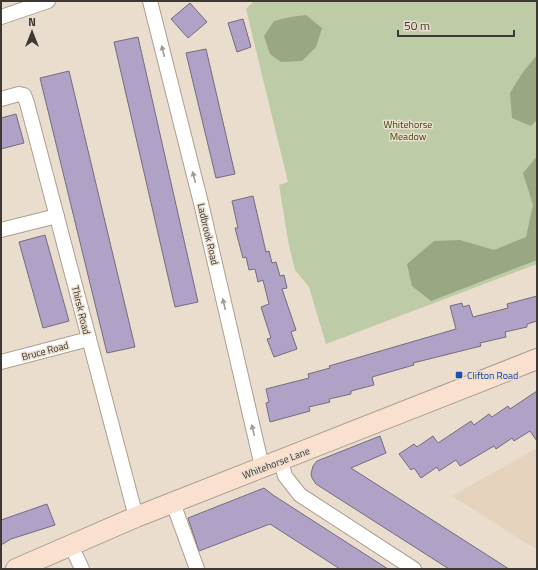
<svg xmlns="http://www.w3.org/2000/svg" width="538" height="570" font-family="'Titillium Web',sans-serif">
<rect width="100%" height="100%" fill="#eaddce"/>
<path fill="#e5d3bd" d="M537,448v102l-85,-54z"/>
<path fill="#bdcca6" d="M254,1h283v263l-211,80 -17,-57 -14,-17 -6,-24 -10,-61 9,-3 -42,-173z"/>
<g fill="#99a882">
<path d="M306,15l16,13 -6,19 -14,14 -21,1 -11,-8 -6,-18 10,-15 16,-4z"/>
<path d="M537,55v65l-6,6 -19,-8 -2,-25 13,-21z"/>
<path d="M537,156v104l-106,41 -19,-15 -5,-22 27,-23 26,-1 34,10 32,-13 7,-32 -10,-32z"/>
</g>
<g fill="#b0a1c6" stroke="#736d7d">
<path d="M190,3l17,19 -19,16 -17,-19z"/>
<path d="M243,19l8,28 -14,5 -9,-29z"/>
<path d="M138,37l60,265 -23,5 -61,-265z"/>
<path d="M206,49l29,125 -19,4 -30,-125z"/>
<path d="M69,71l66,276 -28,6 -67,-275z"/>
<path d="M16,114l8,29 -23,6v-31z"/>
<path d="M253,196l13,56 3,-1 3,12 4,-1 4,14 4,-1 3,13 -5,1 14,41 -5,2 6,17 -23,8 -7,-18 4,-1 -10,-31 8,-3 -6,-24 -5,2 -3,-13 -6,1 -3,-13 -3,1 -8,-30h3l-6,-27z"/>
<path d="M45,235l24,86 -26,7 -24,-86z"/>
<path d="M537,296v25l-10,3v3l-22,5 1,5 -26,6 1,3 -68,17 1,2 -42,12 2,8 -23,6v3l-22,5 1,3 -21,5 1,4 -40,11 -4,-19 3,-1 -3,-13 43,-11 -1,-4 22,-6 -1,-2 127,-37 -6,-23 12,-3 1,4 6,-2 4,12 35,-9 -1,-4z"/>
<path d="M537,391v50l-7,-10 -16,10 -2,-3 -16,11 -2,-3 -34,20 -4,-6 -17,11 -2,-4 -16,11 -7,-10 -3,2 -12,-16 15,-10 3,3 16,-11 5,7 33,-22 3,4 15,-11 3,3 16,-11 2,3z"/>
<path d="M380,436l6,17 -35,15 158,101h-60l-133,-85 -4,-6 -1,-4 2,-8 4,-5z"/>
<path d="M264,488l9,7 115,74h-48l-70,-45 -71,27 -11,-33z"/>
<path d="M47,504l8,21 -44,14 -10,6v-25z"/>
</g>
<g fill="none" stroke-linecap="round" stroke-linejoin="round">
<defs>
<g id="minor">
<path d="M150,1l51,202 59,255 4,10"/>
<path d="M1,17l47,-16"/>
<path d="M1,99l18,-5 5,1 3,8 109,414"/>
<path d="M1,230l56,-14"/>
<path d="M1,362l88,-23"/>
<path d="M281,461l4,15 15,19 114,74"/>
<path d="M173,503l24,66"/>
<path d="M71,545l11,24"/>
</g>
<path id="secondary" d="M16,569l120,-52 401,-158"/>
</defs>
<use href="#minor" stroke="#ab9f90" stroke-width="16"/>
<use href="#secondary" stroke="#ab9f90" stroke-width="22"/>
<use href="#minor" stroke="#fff" stroke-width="14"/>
<use href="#secondary" stroke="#f9e0cf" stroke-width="20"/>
</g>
<defs><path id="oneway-solid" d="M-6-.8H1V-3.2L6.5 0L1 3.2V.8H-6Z"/></defs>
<g fill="#9e9c98">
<use href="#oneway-solid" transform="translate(163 51) rotate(-104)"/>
<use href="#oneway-solid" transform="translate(194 177) rotate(-104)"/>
<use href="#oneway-solid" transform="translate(224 304) rotate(-103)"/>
<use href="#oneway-solid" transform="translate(253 430) rotate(-103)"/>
</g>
<rect fill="#1a4fb4" stroke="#eaddce" stroke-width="1.5" x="455" y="371" width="8" height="8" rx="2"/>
<g text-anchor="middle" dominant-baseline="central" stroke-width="3" stroke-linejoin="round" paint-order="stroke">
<g font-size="10" fill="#37490c" stroke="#eaddce">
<text x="408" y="124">Whitehorse<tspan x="408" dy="12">Meadow</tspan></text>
</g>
<g font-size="10" fill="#3d3832" stroke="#eaddce">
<text transform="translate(208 234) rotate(77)">Ladbrook Road</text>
<text transform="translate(81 310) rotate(76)">Thirsk Road</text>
<text transform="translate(45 351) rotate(-15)">Bruce Road</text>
<text transform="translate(276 463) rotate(-21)">Whitehorse Lane</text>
</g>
<g font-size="10" fill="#164399" stroke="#eaddce" text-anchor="start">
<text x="467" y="375">Clifton Road</text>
</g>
</g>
<rect width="538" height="570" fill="none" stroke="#3d3832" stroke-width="4"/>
<g transform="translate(32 32)" stroke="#eaddce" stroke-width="3" paint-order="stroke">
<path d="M0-3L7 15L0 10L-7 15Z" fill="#3d3832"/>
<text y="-6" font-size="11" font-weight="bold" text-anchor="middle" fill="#3d3832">N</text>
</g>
<path d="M398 30v6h116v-6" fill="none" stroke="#3d3832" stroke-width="2"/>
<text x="404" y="30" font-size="12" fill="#3d3832" stroke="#eaddce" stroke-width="3" paint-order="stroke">50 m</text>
</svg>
